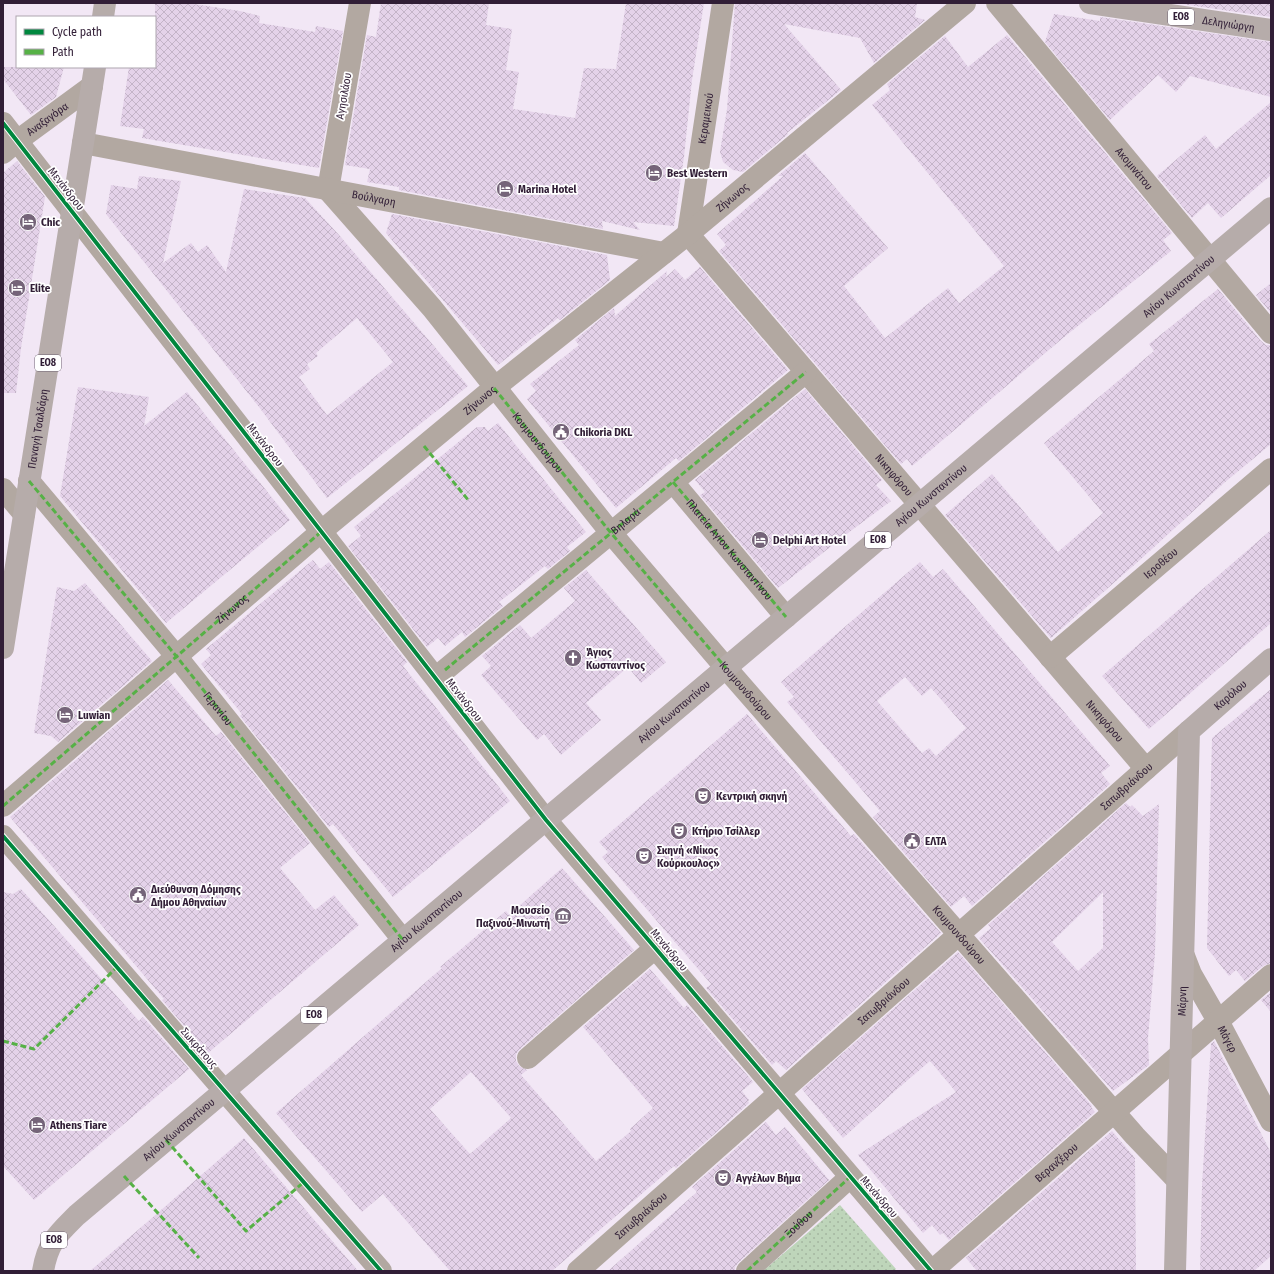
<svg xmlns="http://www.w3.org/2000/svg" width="1274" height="1274" font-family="'Fira Sans Condensed',sans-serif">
<defs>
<pattern id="park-dots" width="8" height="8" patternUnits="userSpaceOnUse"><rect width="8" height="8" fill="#bed5ba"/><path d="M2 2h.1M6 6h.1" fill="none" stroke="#a4b6a0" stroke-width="1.8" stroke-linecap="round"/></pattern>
<pattern id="building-cross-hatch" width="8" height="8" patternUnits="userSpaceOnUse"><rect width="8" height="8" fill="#e4d2e9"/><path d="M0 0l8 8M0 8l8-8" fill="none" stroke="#c4b4c8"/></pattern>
</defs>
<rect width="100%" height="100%" fill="#f2e7f5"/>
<path fill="url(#park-dots)" d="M840,1205l56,64 -2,2h-131z"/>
<g fill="url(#building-cross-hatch)" fill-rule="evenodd">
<path d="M155,3h32l53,8 20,5 -1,7 56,9 1,-6 27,5 -24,137 -177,-30 2,-9 -24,-3 9,-59h26z"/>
<path d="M381,3h108l-3,22 26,4 -6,41 13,2 -6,37 62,9 9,-50 32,1 10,-66h78l-12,77 -8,77 -10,69 -41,-4 7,8 -38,-9 1,8 -204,-39v-3l-32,-5 3,-13 -25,-4 22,-130 9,2z"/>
<path d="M735,3h182l-2,14 10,3 -51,43 -14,-25 -76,-14 57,66 -54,43 1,1 -45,38 -10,-2 -10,-8 -3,-10 7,-43z"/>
<path d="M1175,3h96v14z"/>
<path d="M1054,14l46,7v-4l171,25v55l-81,-21 -14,16 -18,-17 -48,45 -65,-78z"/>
<path d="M1007,35l165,198 -9,7 8,11 -108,87 -151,128 -5,-7 -6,5 -182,-213 7,-6 -9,-11 66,-58h-5l27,-23 83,95 -44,38 41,52 63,-50 11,15 45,-37 -132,-161 18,-15 -3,-6 58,-48 23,31z"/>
<path d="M3,67h61l-8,30 -25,18 -28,-36z"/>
<path d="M1271,102v73l-50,43 -13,-15 -16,15 -35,-42 48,-41 11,14z"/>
<path d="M17,161l28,36 -24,151 -5,45h-13v-220z"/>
<path d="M139,176l42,5 -18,82 28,-20 7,9 9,-7 19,27 18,-83 61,9 34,37 129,151 -141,112 -68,-91 -153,-193 5,-29 26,4zM357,318l36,44 -66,53 -28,-38 11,-8 -3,-5 11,-8 -2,-3z"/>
<path d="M392,214l215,41 3,25 -50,40 -2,-2 -60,47 -112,-132z"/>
<path d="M700,267l88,103 -109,91 -3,-3 -60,50 -89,-109 9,-8 -6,-7 49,-39 -4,-5 39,-32 1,8 52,-45 -1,6 9,-8 10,11z"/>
<path d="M1271,283v30l-15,-18z"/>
<path d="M1218,289l43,52 5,4h5v99l-47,39 -83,76 -90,79 -106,-123 47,-41 66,78 45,-39 -59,-70 110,-92 -5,-7z"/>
<path d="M78,387l71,10 -5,29 43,-34 103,128 -124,103 -106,-127z"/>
<path d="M805,389l77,91 -6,5 15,16 -39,29 -74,58 -78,-93 5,-3 -10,-12z"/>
<path d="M498,423l88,109 -19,15 3,4 -22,18 -3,-3 -46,36 4,4 -38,31 -3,-5 -17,14 -7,-8 -11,9 -79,-101 13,-10 -7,-9 123,-100h8l3,4z"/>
<path d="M1271,530v93l-122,106 -47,-53z"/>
<path d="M313,560l7,9 9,-7 78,100 -4,4 107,135 -117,96 -60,-73 -4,3 -89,-111 2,-2 -41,-50 10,-9 -5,-6z"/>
<path d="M920,562l13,15 10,-8 167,197 -9,7 9,11 -138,122 -8,-10 -13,11 -78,-90 7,-6 -93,-109 7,-5 -13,-15zM905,677l17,19 9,-8 35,40 -30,28 -7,-8 -7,5 -45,-52z"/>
<path d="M586,570l80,92 -25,21 -13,-16 -42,36 15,17 -40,35 -17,-21 -7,6 -56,-65 10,-9 -9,-10 38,-31 11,13 44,-37 -11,-13z"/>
<path d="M85,583l67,78 -94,81 -7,-6 -17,-3 23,-146 17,4z"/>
<path d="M168,680l48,56 5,-4 89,111 -30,25 35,42 19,-15 25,30 -151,128 -46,-53 2,-1 -154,-182z"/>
<path d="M1271,689v274l-8,3 -18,15 -9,-11 -7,6 -22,-28 5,-210z"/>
<path d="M747,714l104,122 3,-2 87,99 -155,137 -10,-9 -4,4 -66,-77 5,-4 -109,-127 6,-5 -9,-10z"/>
<path d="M1126,803l4,4 2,-2 11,11 16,-12 -4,149 -7,85 1,27 -36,26 -134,-153 12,-10 -3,-3zM1103,892v56l-25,23 -26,-29z"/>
<path d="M562,868l72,82 -114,99 -4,5v7l3,5 8,4 -6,5 75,86 35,-30 -1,-2 23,-21 -70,-81 67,-58 34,39 3,-3 66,77 -11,9 7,9 -1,1 1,2 -73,65 -2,-2 -122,105h-102l-67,-77 -21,18 -86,-99 166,-145 -2,-1 66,-56 3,4zM471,1072l40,46 -41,36 -40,-45z"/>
<path d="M21,889l118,132 4,-4 46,52 -155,131 -31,-34v-274l10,2z"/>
<path d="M958,952l134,154 -1,1 4,5 -146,128 -6,-7 -3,2 -8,-10 -9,8 -65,-78 98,-63 -26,-31 -35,30 -52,47 -41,-49z"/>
<path d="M1271,992v20l-10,-12z"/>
<path d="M1214,1041l57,112v103l-17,15h-54l2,-86 4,-65 5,-76z"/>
<path d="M766,1122l10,13 9,-8 44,53 -90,82 -4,5v4h-127l89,-79 -5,-5z"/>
<path d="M1112,1131l23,27 1,113h-159l-11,-13z"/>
<path d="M244,1138l114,133h-268l48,-41z"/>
</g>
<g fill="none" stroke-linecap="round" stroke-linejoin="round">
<g stroke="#b2a8a1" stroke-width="22">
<path id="s1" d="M360,3l-32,187 104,118 179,225 115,135 409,468 42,44"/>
<path id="s2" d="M997,3l274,330"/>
<path d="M3,123l543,697 385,451"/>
<path id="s3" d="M83,143l581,110"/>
<path id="s4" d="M3,153l14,-12 75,-55"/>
<path id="s5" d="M688,234l458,535"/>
<path id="s6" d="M688,234l35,-231"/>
<path d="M29,481l148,176 226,283"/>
<path id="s7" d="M673,482l113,135"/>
<path d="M3,489l21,25"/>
<path id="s8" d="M1050,657l221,-188"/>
<path id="s9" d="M445,670l361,-298"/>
<path id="s10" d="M3,806l327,-282 164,-136 194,-154 277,-231"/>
<path d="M3,836l378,435"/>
<path id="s11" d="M1184,956l7,18 27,47 53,100"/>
<path d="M528,1058l127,-110"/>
<path id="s12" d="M578,1271l611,-540"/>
<path d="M747,1271l103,-94"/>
<path id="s13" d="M932,1271l339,-296"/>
</g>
<g stroke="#b6acaa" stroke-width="22">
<path id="s14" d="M1090,3l181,27"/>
<path d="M103,17l2,-14"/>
<path id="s15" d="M3,648l92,-581"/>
<path id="s16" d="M43,1271c5,-29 14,-36 34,-56l1194,-1007"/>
<path id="s17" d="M1175,1271l14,-540 82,-72"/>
</g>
<g stroke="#56b146" stroke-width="3" stroke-dasharray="6 3" stroke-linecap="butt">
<path id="s18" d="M494,388l117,145 115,135"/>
<path d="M424,446l45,55"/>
<path id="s19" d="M29,481l148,176 226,283"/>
<path d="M673,482l113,135"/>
<path d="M445,670l361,-298"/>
<path d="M3,806l318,-274"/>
<path d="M3,1041l31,8 83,-82"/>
<path d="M166,1140l80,91 58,-49"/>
<path d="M124,1176l75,82"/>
<path id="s20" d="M747,1271l103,-94"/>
</g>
<defs>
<g id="cycleway">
<path d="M3,123l543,697 385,451"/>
<path d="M3,836l378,435"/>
</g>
</defs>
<use href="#cycleway" stroke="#fff" stroke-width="6"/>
<use href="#cycleway" stroke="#00873e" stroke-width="4"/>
</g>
<defs>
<symbol id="hotel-disc" viewBox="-11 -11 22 22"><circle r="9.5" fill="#756479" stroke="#fff"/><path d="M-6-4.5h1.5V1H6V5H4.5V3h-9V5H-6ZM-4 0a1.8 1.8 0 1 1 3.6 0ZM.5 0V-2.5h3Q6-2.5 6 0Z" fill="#fff"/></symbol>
<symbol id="civic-disc" viewBox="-11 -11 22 22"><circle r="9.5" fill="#756479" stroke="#fff"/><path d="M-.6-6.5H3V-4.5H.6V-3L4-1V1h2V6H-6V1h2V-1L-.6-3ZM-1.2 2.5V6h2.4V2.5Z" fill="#fff"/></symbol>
<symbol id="church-disc" viewBox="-11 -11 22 22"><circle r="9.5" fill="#756479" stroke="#fff"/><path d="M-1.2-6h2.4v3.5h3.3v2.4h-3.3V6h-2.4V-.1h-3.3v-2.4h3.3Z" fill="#fff"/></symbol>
<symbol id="theatre-disc" viewBox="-11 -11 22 22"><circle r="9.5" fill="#756479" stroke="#fff"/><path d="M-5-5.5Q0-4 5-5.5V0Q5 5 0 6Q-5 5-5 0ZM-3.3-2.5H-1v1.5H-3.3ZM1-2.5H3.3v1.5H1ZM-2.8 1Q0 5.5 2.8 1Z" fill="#fff"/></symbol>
<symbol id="museum-disc" viewBox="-11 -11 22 22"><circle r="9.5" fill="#756479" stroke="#fff"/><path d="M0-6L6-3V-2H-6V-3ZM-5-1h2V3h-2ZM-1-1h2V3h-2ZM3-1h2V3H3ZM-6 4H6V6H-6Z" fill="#fff"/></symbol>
</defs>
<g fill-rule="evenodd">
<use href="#hotel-disc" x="644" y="163" width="20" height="20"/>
<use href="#hotel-disc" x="495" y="179" width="20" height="20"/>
<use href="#hotel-disc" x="18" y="212" width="20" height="20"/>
<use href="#hotel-disc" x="7" y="278" width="20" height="20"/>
<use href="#civic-disc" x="551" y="422" width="20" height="20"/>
<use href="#hotel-disc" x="750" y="530" width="20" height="20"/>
<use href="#church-disc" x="563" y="648" width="20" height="20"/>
<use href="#hotel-disc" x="55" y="705" width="20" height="20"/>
<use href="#theatre-disc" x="693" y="786" width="20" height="20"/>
<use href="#theatre-disc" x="669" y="821" width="20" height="20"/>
<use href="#civic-disc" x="902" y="831" width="20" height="20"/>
<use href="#theatre-disc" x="634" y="846" width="20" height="20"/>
<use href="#civic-disc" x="128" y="885" width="20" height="20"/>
<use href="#museum-disc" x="553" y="906" width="20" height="20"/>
<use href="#hotel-disc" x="27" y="1115" width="20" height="20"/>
<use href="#theatre-disc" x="713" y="1168" width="20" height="20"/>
</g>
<g text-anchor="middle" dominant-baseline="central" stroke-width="3.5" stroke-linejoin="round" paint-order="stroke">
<g fill="#fff" stroke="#6f6272" stroke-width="1">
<rect x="1168" y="9" width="26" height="16" rx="3"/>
<rect x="35" y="355" width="26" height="16" rx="3"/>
<rect x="865" y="532" width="26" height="16" rx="3"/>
<rect x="301" y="1007" width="26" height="16" rx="3"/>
<rect x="41" y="1232" width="26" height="16" rx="3"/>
</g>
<g font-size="10" font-weight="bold" fill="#311e36">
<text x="1181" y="17">ΕΟ8</text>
<text x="48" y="363">ΕΟ8</text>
<text x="878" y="540">ΕΟ8</text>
<text x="314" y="1015">ΕΟ8</text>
<text x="54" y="1240">ΕΟ8</text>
</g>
<g font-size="11" fill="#311e36" stroke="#fff">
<text stroke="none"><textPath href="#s14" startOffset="140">Δεληγιώργη</textPath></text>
<text transform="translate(344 96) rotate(-80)">Αγησιλάου</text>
<text stroke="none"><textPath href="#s4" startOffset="56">Αναξαγόρα</textPath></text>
<text stroke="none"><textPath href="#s6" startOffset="117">Κεραμεικού</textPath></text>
<text stroke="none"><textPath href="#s2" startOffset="215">Ακομινάτου</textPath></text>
<text transform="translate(66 189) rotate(52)">Μενάνδρου</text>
<text stroke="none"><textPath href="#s10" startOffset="950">Ζήνωνος</textPath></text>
<text stroke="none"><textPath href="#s3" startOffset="296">Βούλγαρη</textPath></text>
<text stroke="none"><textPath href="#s16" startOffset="1508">Αγίου Κωνσταντίνου</textPath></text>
<text stroke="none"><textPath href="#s10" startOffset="626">Ζήνωνος</textPath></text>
<text stroke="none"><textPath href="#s15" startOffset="222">Παναγή Τσαλδάρη</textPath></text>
<text stroke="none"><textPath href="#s18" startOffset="70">Κουμουνδούρου</textPath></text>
<text transform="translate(265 445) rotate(52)">Μενάνδρου</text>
<text stroke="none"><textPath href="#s5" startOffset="317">Νικηφόρου</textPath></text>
<text stroke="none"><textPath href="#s16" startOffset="1184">Αγίου Κωνσταντίνου</textPath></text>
<text stroke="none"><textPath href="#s9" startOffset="234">Βηλαρά</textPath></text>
<text stroke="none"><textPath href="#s7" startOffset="88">Πλατεία Αγίου Κωνσταντίνου</textPath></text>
<text stroke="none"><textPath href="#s8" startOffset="145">Ιεροθέου</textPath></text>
<text stroke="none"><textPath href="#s10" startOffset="302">Ζήνωνος</textPath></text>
<text stroke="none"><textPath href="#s1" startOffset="842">Κουμουνδούρου</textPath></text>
<text stroke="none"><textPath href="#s17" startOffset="595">Καρόλου</textPath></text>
<text transform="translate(464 700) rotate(52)">Μενάνδρου</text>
<text stroke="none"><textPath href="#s19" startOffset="296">Γερανίου</textPath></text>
<text stroke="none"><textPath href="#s16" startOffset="848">Αγίου Κωνσταντίνου</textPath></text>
<text stroke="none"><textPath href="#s5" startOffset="641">Νικηφόρου</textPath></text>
<text stroke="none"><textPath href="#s12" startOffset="732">Σατωβριάνδου</textPath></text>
<text stroke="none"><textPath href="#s16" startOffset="524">Αγίου Κωνσταντίνου</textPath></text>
<text stroke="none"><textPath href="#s1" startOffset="1166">Κουμουνδούρου</textPath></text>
<text transform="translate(669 950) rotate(50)">Μενάνδρου</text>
<text stroke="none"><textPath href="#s12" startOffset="408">Σατωβριάνδου</textPath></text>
<text stroke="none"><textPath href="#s17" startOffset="270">Μάρνη</textPath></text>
<text stroke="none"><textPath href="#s11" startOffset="94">Μάγερ</textPath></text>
<text transform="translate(199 1048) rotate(49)">Σωκράτους</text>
<text stroke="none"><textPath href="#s16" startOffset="200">Αγίου Κωνσταντίνου</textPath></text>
<text stroke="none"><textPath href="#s13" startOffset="165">Βερανζέρου</textPath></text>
<text transform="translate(879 1197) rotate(49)">Μενάνδρου</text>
<text stroke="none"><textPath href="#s12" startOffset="84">Σατωβριάνδου</textPath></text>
<text stroke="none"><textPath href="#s20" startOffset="70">Ξούθου</textPath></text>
</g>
<g font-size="11" font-weight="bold" fill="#311e36" stroke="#fff" text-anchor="start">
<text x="667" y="173">Best Western</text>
<text x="518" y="189">Marina Hotel</text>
<text x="41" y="222">Chic</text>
<text x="30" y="288">Elite</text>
<text x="574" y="432">Chikoria DKL</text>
<text x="773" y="540">Delphi Art Hotel</text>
<text x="586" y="652">Άγιος<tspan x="586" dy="13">Κωσταντίνος</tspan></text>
<text x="78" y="715">Luwian</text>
<text x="716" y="796">Κεντρική σκηνή</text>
<text x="692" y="831">Κτήριο Τσίλλερ</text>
<text x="925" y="841">ΕΛΤΑ</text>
<text x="657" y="850">Σκηνή «Νίκος<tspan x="657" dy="13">Κούρκουλος»</tspan></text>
<text x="151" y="889">Διεύθυνση Δόμησης<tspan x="151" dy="13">Δήμου Αθηναίων</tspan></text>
<text x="550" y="910" text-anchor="end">Μουσείο<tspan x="550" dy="13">Παξινού-Μινωτή</tspan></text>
<text x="50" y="1125">Athens Tiare</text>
<text x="736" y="1178">Αγγέλων Βήμα</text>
</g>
</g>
<rect width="1274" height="1274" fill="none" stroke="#311e36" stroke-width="8"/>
<rect x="16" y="16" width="140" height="52" fill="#ffffff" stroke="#ada5af"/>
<rect x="24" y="29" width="20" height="6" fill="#00873e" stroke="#ada5af"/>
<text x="52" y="36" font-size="12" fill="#311e36">Cycle path</text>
<rect x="24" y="49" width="20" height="6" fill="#56b146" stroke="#ada5af"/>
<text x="52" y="56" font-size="12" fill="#311e36">Path</text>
</svg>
